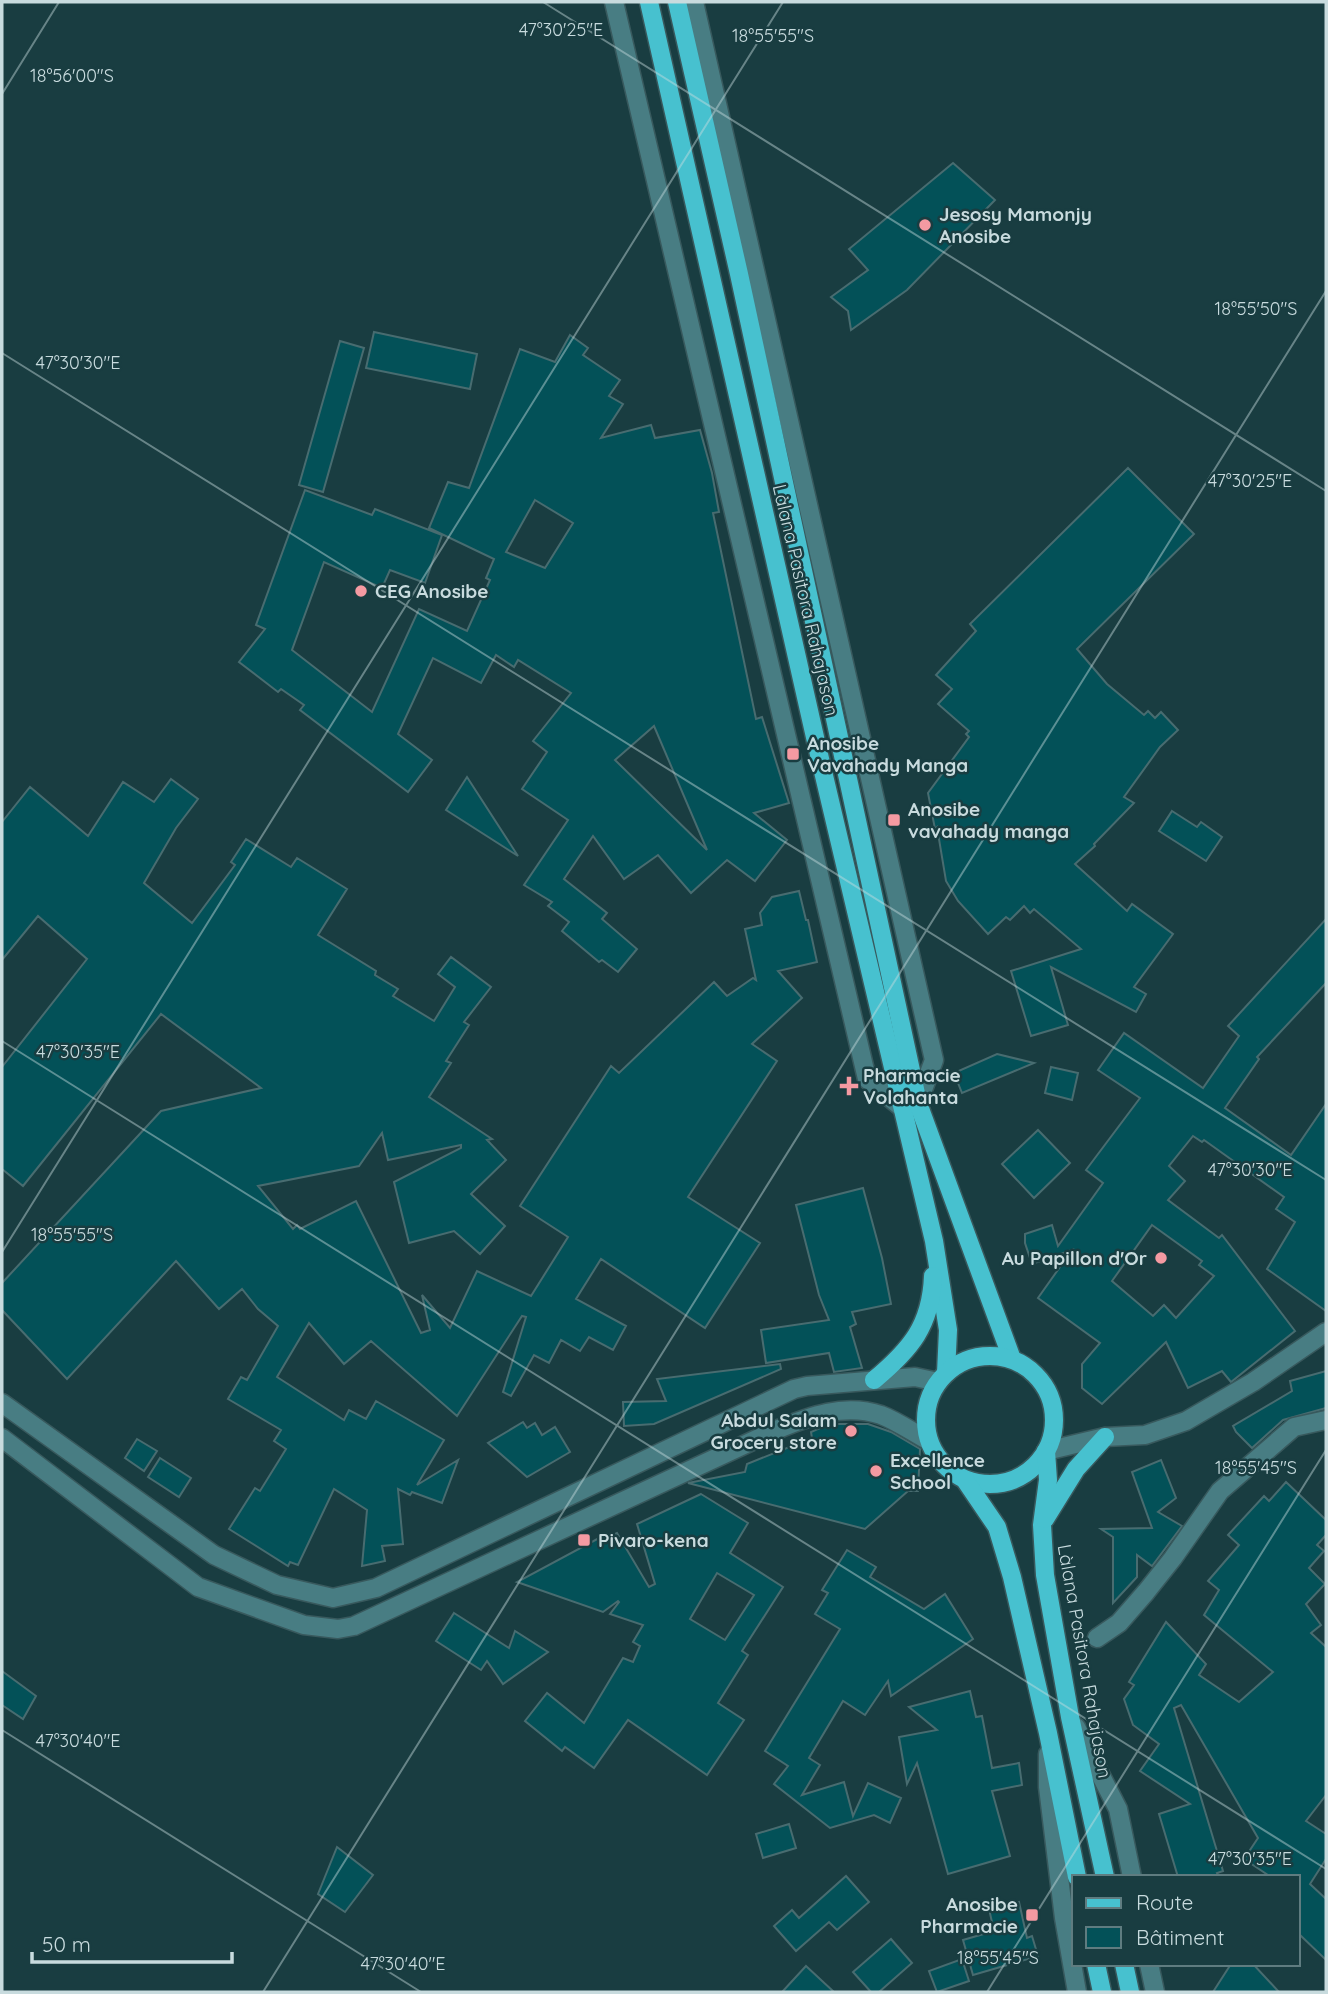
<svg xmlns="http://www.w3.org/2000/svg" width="1328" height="1994" font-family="Quicksand,sans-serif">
<rect width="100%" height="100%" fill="#193d41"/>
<g fill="#035158" stroke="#486c70" stroke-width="2" fill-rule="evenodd">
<path d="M953,163l42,37 -88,90 -56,40 -3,-19 -17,-14 37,-27 -19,-21z"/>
<path d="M374,332l103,22 -7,35 -104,-21z"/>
<path d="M570,335l18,13 -5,7 37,25 -11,16 14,8 -22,34 50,-13 4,13 45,-8 12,43 7,39 -6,1 43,206 6,-2 27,86 -35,10 33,27 -32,41 -28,-21 -36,33 -33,-38 -34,24 -31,-43 -29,43 43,34 -5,6 35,30 -19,23 -16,-12 -3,2 -37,-31 7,-9 -21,-16 4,-4 -28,-17 44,-65 -46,-31 25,-37 -14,-11 38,-48 -53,-33 -4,7 -18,-12 -15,28 -48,-25 -35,76 34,26 -24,32 -108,-82 4,-5 -23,-16 -3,3 -39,-30 26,-33 -9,-4 49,-135 67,25 3,-6 67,26 -17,48 -35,-13 -8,18 -58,-26 -32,88 80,62 47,-103 48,22 23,-51 -4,-2 8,-19 -65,-31 19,-46 21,6 51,-139 35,13zM535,500l38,23 -28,45 -39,-16zM654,726l53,124 -92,-90z"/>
<path d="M340,341l24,7 -41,144 -24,-7z"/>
<path d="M1128,468l66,66 -117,115 30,35 37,31 4,-4 7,7 6,-6 17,18 -18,17 -36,50 10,6 -40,41 1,2 -20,18 52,47 5,-7 41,30 -39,53 12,7 -10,18 -85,-45 17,58 -37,11 -20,-65 70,-22 -47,-40 -4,4 -6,-7 -14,14 -4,-3 -18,17 -30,-33 -12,-20 -9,-54 -2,2 -7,-36 41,-56 -3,-3 3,-3 -31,-27 14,-15 -16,-14 40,-44 -6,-7z"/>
<path d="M467,777l51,79 -72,-46z"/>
<path d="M171,779l27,20 -22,29 -32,55 48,40 43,-58 -4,-3 15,-23 45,28 6,-9 50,31 -29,46 58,36 -1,4 23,14 -5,7 41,25 21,-34 -17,-13 13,-17 40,30 -27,35 5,3 -23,36 5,2 -22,34 63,42 -5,1 19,20 -35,34 34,32 -25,28 -26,-23 -45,12 -15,-61 67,-34v-3l-73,15 -6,-27 -23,33 -101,20 35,43 4,-4 3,4 56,-28 65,132 9,-3 -8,-35 28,33 27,-57 54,25 37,-59 -48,-31 91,-140 8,7 95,-91 13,14 26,-18 3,2 -11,-51 17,-4 -2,-12 12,-16 27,-6 7,29h2l9,42 -39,9 24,27 -50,46 25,17 -89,136 72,46 -55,85 -104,-69 -25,40 50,27 -13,24 -24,-13 -9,14 -19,-11 -12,23 -15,-8 -23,41 -8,-4 23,-75 -4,-1 -65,100 -86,-75 -27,23 -35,-41 -32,54 67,43 5,-10 17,9 10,-18 68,39 -27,45 41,-25 -16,43 -30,-11 -2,3 -12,-6 5,55 -21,2 3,15 -23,5 5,-56 -33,-21 -36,76 -8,-3 -2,4 -59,-37 26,-41 5,3 26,-42 -12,-8 7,-11 -53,-31 13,-22 6,3 31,-54 -20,-17 -16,-20 -23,20 -43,-48 -109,118 -65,-69v-27l159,-172 100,-23 -100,-74 -138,172 -21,-17v-102l85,-108 -49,-43 -36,44v-138l28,-35 58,49 35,-54 31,20z"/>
<path d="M1172,811l25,16 4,-5 21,15 -16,24 -47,-30z"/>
<path d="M1326,919v64l-69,74 2,2 -34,49 66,47 35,-51v207l-59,-42 28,-47 -19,-13 8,-12 -80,-57 -2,2 -9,-6 -24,30 16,15 -17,19 51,38 3,-3 73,96 -64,51 -9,-11 -34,17 -22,-46 -64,62 -20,-16v-24l18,-21 -62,-45 34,-48 -40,14 -7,-21v-9l27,-9 6,21 45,-63 -17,-13 54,-72 -42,-28 26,-37 79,55 36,-52 -11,-10zM1152,1225l50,36 -3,4 15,11 -38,42 -12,-13 -11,11 -41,-35z"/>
<path d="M997,1054l37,9 -72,30 -8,-20z"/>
<path d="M1051,1067l27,6 -6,27 -27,-7z"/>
<path d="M1038,1130l32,33 -36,35 -32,-34z"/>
<path d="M863,1188l19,70 9,46 -39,8 4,12 -6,3 12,41 -28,4 -5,-19 -63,10 -5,-33 68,-10 -10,-25 -23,-90z"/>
<path d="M780,1364l1,5 -127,55 -30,2 -1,-24 43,-1 -9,-22z"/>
<path d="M1326,1371v37l-43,12 -31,28 -16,-16 -3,-6 59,-35 -2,-10z"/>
<path d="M523,1422l4,6 8,-5 7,12 13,-8 15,25 -43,25 -39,-34z"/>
<path d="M829,1424h39l23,8 29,17 -2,42h-10l-43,38 -177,-46 57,-11 2,-8 65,-26 -1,-6z"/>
<path d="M137,1439l20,12 -13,20 -19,-13z"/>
<path d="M160,1458l31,20 -12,19 -31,-20z"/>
<path d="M1161,1460l15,38 -18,14 24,14 -30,40 -15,-11v22l-24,26v-66l-12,-8 51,-1 -20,-56z"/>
<path d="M1286,1482l40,38v15l-9,10 7,6 -15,17 16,16 -19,20 15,21 -10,8 15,14v148l-20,26 20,13v25l-16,25 16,15v61l-28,-27v-56h-27l-27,-18 14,-21 -77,-133 -7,3 49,163 -6,2 2,4h-41l-19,-63 31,-10 -50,-33 19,-27 -26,-19 -9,-26 10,-14 -5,-3 37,-60 40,42 -7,11 40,27 34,-30 -69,-57 15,-25 -11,-9 31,-36 -11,-10 36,-39 5,5z"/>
<path d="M701,1494l47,29 -18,30 53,34 -41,64 6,4 -30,48 26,17 -37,55 -79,-55 -34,48 -29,-21 -3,4 -37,-30 22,-28 37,30 39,-65 10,4 7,-16 -7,-4 10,-17 -33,-11 9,-12 -1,-1 -15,11 -86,-30 84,-45 1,3 15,-7 32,54 6,-3 -18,-60zM717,1573l37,22 -29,45 -35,-21z"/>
<path d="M847,1550l29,17 -6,10 54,32 21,-15 28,45 -82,57 -3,-15 -23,34 -22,-14 -34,57 11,7 -18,30 42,-13 9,34 15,-33 33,15 -11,25 -16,-8 -44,13 -56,-44 14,-18 -23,-15 75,-122 -25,-15 13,-21 -6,-3z"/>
<path d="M454,1613l55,35 6,-17 33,21 -45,32 -16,-23 -6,9 -45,-29z"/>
<path d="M2,1671l34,25 -13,23 -21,-14z"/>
<path d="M970,1691l6,26 6,-1 10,52 27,-5 3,22 -30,6 18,65 -62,18 -31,-111 -10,21 -8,-47 38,-7 -28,-23z"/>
<path d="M789,1824l7,24 -33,10 -7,-24z"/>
<path d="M337,1847l36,28 -28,37 -27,-18z"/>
<path d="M846,1876l23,26 -32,28 -8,-8 -33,29 -22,-25 18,-16 7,8z"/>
<path d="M1019,1902l8,36 5,-2 6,20 -65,19 -10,-35 31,-9 -5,-22z"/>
<path d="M891,1939l21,24 -33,29h-8l-18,-20z"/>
<path d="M962,1959l7,22 -32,11 -8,-21z"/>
<path d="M1231,1964h22l26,28h-66z"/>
<path d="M806,1966l28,26h-52z"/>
</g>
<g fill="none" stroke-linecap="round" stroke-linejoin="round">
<defs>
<g id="minor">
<path d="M614,2l253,1077 33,27"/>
<path d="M694,2l240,1058 -16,43"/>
<path d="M2,1403l212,152 63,30 56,13 43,-10 418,-199 13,-3 108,-9 23,5"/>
<path d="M2,1438l196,149 106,38 34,4 16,-3 422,-196c34,-14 68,-27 105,-15 16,6 33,18 48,26"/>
<path d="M1046,1451l59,-14 40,-2 41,-14 67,-39 73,-50"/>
<path d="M1097,1638l22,-15 27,-31 27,-34 47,-67 74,-64 32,-7"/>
<path d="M1076,1727l42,82 14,68"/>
<path d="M1048,1754v33l16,131 13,74"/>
<path d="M1149,1964l6,28"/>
</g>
<g id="major">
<path d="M649,2l168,744 117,495 14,89 -2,43"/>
<path d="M677,2l62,272 179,829 94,256"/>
<circle cx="990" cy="1420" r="64"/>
<path d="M874,1380c36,-30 57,-54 59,-104"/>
<path d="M1046,1451l2,29 -6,45 3,50 25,142 35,160"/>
<path d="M965,1480l32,47 15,50 36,156 29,144"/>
<path d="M1045,1519l31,-50 29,-32"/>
<path d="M1096,1964l6,28"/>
<path d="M1124,1964l6,28"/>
</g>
</defs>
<use href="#minor" stroke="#38595d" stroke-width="21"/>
<use href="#major" stroke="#38595d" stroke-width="21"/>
<use href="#minor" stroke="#487d83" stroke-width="18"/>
<use href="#major" stroke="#47c1cf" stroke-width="18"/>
</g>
<path fill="none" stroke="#c8dbde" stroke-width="2" stroke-opacity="0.45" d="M543,2l783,489M2,94l57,-92M2,353l1324,827M2,1041l1324,828M2,1252l781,-1250M2,1730l419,262M263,1992l1063,-1701M987,1992l339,-542"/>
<g fill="#f49aa2" stroke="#193d41" stroke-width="2.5">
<circle cx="925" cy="225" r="7"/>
<circle cx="361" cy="591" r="7"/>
<rect x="786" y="747" width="14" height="14" rx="3.5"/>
<rect x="887" y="813" width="14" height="14" rx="3.5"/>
<path d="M845.5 1075.5h7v7h7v7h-7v7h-7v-7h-7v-7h7z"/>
<circle cx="1161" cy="1258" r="7"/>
<circle cx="851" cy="1431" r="7"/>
<circle cx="876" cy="1471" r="7"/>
<rect x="577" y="1533" width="14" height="14" rx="3.5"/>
<rect x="1025" y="1908" width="14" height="14" rx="3.5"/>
</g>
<g text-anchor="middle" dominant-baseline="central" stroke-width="5" stroke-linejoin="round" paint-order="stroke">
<g font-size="19" font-weight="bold" fill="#c8dbde" stroke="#193d41" text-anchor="start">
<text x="939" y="214">Jesosy Mamonjy<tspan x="939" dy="22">Anosibe</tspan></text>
<text x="375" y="591">CEG Anosibe</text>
<text x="807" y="743">Anosibe<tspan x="807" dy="22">Vavahady Manga</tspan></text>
<text x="908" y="809">Anosibe<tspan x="908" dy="22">vavahady manga</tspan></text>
<text x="863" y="1075">Pharmacie<tspan x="863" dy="22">Volahanta</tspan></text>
<text x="1147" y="1258" text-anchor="end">Au Papillon d'Or</text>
<text x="837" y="1420" text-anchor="end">Abdul Salam<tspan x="837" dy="22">Grocery store</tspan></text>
<text x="890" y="1460">Excellence<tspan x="890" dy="22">School</tspan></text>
<text x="598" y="1540">Pivaro-kena</text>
<text x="1018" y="1904" text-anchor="end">Anosibe<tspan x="1018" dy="22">Pharmacie</tspan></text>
</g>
<g font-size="19" fill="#c8dbde" stroke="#193d41">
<text transform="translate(806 600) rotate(77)">Làlana Pasitora Rahajason</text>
<text transform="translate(1085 1661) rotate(80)">Làlana Pasitora Rahajason</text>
</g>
</g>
<g font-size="18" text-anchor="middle" fill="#c8dbde" stroke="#193d41" stroke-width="5" stroke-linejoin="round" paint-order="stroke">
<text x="561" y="36">47°30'25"E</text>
<text x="773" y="42">18°55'55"S</text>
<text x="72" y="82">18°56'00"S</text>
<text x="1256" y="315">18°55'50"S</text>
<text x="78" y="369">47°30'30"E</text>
<text x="1250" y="487">47°30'25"E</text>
<text x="78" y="1058">47°30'35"E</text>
<text x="1250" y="1176">47°30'30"E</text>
<text x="72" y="1241">18°55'55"S</text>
<text x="1256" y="1474">18°55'45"S</text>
<text x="78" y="1747">47°30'40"E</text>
<text x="1250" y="1865">47°30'35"E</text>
<text x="998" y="1964">18°55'45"S</text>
<text x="403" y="1970">47°30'40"E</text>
</g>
<rect width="1328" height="1994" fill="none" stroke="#c8dbde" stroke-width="7"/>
<rect x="1072" y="1875" width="228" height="91" fill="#193d41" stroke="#5f7c80" stroke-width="2"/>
<rect x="1086" y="1898" width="35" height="10" fill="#47c1cf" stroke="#5f7c80" stroke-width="2"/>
<text x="1136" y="1910" font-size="21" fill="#c8dbde">Route</text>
<rect x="1086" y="1927" width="35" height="21" fill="#035158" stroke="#5f7c80" stroke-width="2"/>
<text x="1136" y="1945" font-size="21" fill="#c8dbde">Bâtiment</text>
<path d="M32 1952v10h200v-10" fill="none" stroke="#c8dbde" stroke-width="3.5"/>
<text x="42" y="1952" font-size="21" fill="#c8dbde" stroke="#193d41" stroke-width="5" paint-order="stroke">50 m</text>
</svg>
